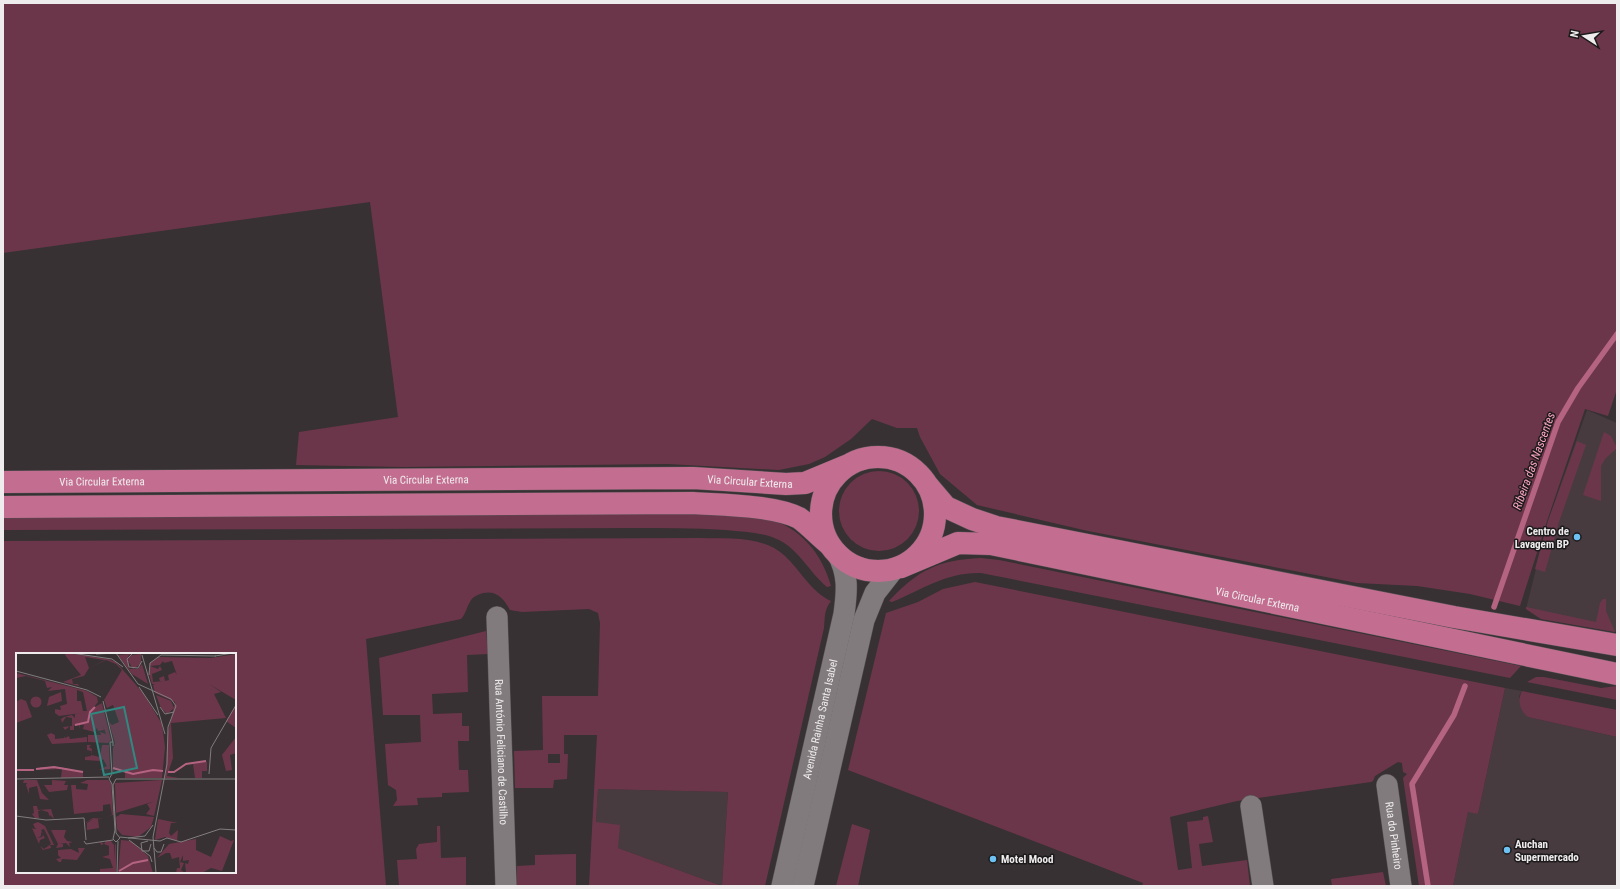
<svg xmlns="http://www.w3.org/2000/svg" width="1620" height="889" font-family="'Roboto Condensed',sans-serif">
<rect width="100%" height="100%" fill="#373133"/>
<g fill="#473b3f">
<path d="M1587,410l30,13v209l-76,-13 -15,-10 22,-88z"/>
<path d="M1505,688l17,3 -3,5 9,21 89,20v149h-164l15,-75 10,3z"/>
<path d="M598,789l130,3 -6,94 -104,-38 -22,-26z"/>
</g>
<g fill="#6c364a" fill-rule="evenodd">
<path d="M3,3h1614v386l-9,27 -23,-7 -38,112 -27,85 -50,-12 -53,-8 -60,-3 -269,-52 -111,-26 -37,-31 -20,-37 -3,-9h-20l-25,-9 -21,20 -26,18 -16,7 -30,6 -111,-6 -265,3 -107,-2 3,-33 99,-15 -28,-215 -367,51z"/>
<path d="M1604,432l7,4 6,12 -12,11 -4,7v35l-18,-6z"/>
<path d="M1577,441l9,4 -27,77 -14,50 -10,-3 13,-48z"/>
<circle cx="879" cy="511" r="40"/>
<path d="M707,513c20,2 43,1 62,6 32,9 53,35 62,67l-4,1c-17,-14 -28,-37 -48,-47 -16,-8 -35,-8 -53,-10 -32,-2 -63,-2 -94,-2l-629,2v-16z"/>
<path d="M700,538c27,1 63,-3 85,18 16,15 26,36 46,45 -7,9 -6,16 -7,27l-59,258h-176l8,-151h-33v19h4l-1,25 -13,1 -1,8h-38l-1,-37 29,-1 -1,-54h56l2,-73 -2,-10 -9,-4 -67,3 -12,-2c-6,-11 -13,-20 -27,-17 -6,2 -11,4 -13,9 -4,6 -4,12 -9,17l-95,20 20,247h-383v-345zM17,654h218v218h-218zM548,754h12v9h-12zM598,789l130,3 -6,94 -104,-38 2,-23 -24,-3z"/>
<path d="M981,558l18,2 522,106 -11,12 -529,-105c-34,-1 -58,16 -89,29l-3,-1c29,-31 49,-41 92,-43z"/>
<path d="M975,582l530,106 -27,126 -10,-2 -15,74h-34l-16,-108 4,-4 -4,-2 -1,-9 -4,-1 -23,14 -2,5 -2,1 -134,19 -67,16 8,53 14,-2 -5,-46 16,-2v-3l5,-1 5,26 -14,2 3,22 45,-6 3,26h-108l1,-3 -295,-113 38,-157 32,-11 25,-13z"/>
<path d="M1603,599h3v12l9,21 -74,-13 -15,-10v-2l70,15 4,-19z"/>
<path d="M486,631l2,23 -21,1 1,37 -36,2 1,20 29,-1v13h7v15h-11l1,29h9l1,22 -27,1v4l-25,1 1,7 -25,1 4,-6 -1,-10 -8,-5 -3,-41 36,-2 -1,-27h-37l-4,-57z"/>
<path d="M1536,677h8l57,11 16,-2v14l-90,-18z"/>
<path d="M1522,691l95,19v27l-89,-20c-8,-6 -11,-16 -6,-26z"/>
<path d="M852,824l18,6 -12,56h-22z"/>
<path d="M437,826h3l1,32 25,-1v29h-67l-2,-26 20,-1 -1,-10 3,-5 18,-2z"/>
<path d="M576,854v32h-59v-20l18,-1v-10z"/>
<path d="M1383,872l3,14h-54l-1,-7z"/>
</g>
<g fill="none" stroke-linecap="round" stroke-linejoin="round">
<g stroke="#b46481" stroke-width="5.5">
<path d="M1494,607l64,-185 20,-34 39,-54"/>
<path d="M1428,886l-16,-102 42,-69 11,-29"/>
</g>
<defs>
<g id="street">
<path id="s1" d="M497,617l9,269"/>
<path id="s2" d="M1387,785l14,101"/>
<path d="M1251,806l12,80"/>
<path id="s3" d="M782,886l62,-272c3,-22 5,-40 -7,-61"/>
<path d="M803,886l61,-266 11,-27 18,-23"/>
</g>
<g id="primary">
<circle cx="878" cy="514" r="57"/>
<path id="s4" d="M3,482l690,-4 93,6 19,-1 41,-17"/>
<path d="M929,487l17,20 26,12 24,8 458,90 163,28"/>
<path d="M3,507l690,-4c28,2 81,2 106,15 10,7 20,18 30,26"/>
<path id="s5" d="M901,567l57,-24 33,1 626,130"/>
</g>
</defs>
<use href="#street" stroke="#545052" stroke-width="22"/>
<use href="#primary" stroke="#545052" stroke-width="23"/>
<use href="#street" stroke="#827b7d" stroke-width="21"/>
<use href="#primary" stroke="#c36e90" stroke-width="22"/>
</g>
<g fill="#6dc2f3" stroke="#1c1a1b" stroke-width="1.5">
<circle cx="1577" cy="537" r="4"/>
<circle cx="1507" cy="850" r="4"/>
<circle cx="993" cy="859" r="4"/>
</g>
<g text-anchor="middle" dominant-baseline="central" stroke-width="3" stroke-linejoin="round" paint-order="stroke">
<g font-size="11" fill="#efeced" stroke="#1c1a1b">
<text stroke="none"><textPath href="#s4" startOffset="423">Via Circular Externa</textPath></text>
<text stroke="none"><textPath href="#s4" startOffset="99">Via Circular Externa</textPath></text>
<text stroke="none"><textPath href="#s4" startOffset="747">Via Circular Externa</textPath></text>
<text stroke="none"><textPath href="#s5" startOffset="367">Via Circular Externa</textPath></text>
<text stroke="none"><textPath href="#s3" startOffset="171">Avenida Rainha Santa Isabel</textPath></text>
<text stroke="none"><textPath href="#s1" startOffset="135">Rua António Feliciano de Castilho</textPath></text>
<text stroke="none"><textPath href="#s2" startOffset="51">Rua do Pinheiro</textPath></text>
</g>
<g font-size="11" font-weight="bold" fill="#efeced" stroke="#1c1a1b" text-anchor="start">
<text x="1569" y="531" text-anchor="end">Centro de<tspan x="1569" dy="13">Lavagem BP</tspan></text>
<text x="1515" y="844">Auchan<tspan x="1515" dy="13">Supermercado</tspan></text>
<text x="1001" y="859">Motel Mood</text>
</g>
<g font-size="12" font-style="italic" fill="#fda5c3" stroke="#1c1a1b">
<text transform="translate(1534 461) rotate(-70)">Ribeira das Nascentes</text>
</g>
</g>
<g transform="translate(16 653)">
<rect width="220" height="220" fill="#373133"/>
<path d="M51,0l41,6 8,3 27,31 19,31 3,23 -3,31h-37v-7l-11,-2 -1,4v-25l2,-5 -6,-21 3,3 7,-3 -6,-17 -6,3 -3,-8 18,-30 -6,-6 -10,-4 -17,8 -5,8 -12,3 1,5h5l1,2 -16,-4 18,-7 -16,-20zM69,4l19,3h1l-16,8zM115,1l-3,2 1,13h9l4,-5 6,20 -16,-10 -14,-19zM125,1v10l-8,5 -6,-10 5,-4zM220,1v46l-27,-16 12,8 -7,2 12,24 -55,5 2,35 -4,12 2,2h-3l-1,4 12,2h-14l3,-46 7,-30 -20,-9 -2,-8 2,-1h-3l-3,-10 1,-11 8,-6 53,1zM147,8l1,2 8,-2 5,14 -2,-3 -7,3 1,5 -4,1 -1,-5 -5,2 1,3h4l-11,1 -1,-8 10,-4 -2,-4 -2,3 -8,-3 10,-1zM0,20l71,18 10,6 1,5 -5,6 9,-5 9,37 -3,3 -20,-1v-7h13l-1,-3 6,2 -3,-8 1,4 -6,1 -1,-3 -3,4 -11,-3 1,-4h-4v4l-1,-4 -5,1v4h-4v-4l-5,4 -2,-3 9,-1v-8l-6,-1 -4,6 -1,-4 3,-2 8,-2 3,3v-4l14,-2 -30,4 -4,-3v-4l6,1 -1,-4 7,-2 -2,-15 -17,2 4,-4 -5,1 -2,-7 4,1 -23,-6 -10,2zM61,37l6,2 4,19h-4l-2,-10h-4zM45,39l1,9 -15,5 2,-9zM140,42l15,6 3,7 -7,6 -6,-6zM14.5 49a5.5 5.5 0 1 1 11 0a5.5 5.5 0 1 1-11 0ZM5,46l5,2 6,16 -16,6v-21zM220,52v23l-10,-7zM35,80l4,2v4l9,-1v-2l1,2 4,-2 1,3 17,-2v5l-35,2 -5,-9zM220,84v16l-6,2 2,15 -6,1 -4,-16zM71,92h4l-2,2 3,2 -1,6 9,2 2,-12h7l1,24 -11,1 8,-4 -4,-7 -2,2 -16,-1v-3l6,-1v-5l-4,-1zM184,109h7v9h-5v7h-7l-2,-14zM25,114h19l23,5v5l-22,1 1,-9 -26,1zM8,127h13l5,13 7,7 -9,-1 -3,-13 -8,2v6l-3,-9 1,-2h-4zM36,127l14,1 -2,4h4l-1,5 -18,2 -5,-7h8zM71,127h21l3,3 2,32 -7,2 6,-2 -2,-11 -7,1v6l-29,3 -3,-29h5v4l11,1 1,-6 -8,-1zM146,127l-8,36 -8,-2 4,-5 -3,-5 8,-3 -39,12 -1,-30zM17,153h4l1,4 13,-1 3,10 -4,-4v2l-2,-5 -7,-2 -3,1 1,7h-4l-3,-4 2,-1zM105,161l33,3 -3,10 -13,10 -16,-2 -5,-6 -1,-12zM77,165l11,1h-6l1,9 -12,2v-7l7,-4 -9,4zM142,166l20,4h-7l-2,10 2,3 7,-6 -1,11 -12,-4 -10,3zM22,169l7,4 9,19h-4l1,3 -8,2 -3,-4 4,3 7,-5 -3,-7 -3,1 3,-1 -4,-8 -3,1 2,4 -2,-2v4l-4,2 5,-1 1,-2 2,3 -5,2 -1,4 -7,-16 2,1 3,-1h-2l-2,-4zM35,177h15l-2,7 3,4 6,1 -4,1 1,4 -4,-4 -7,1h4v3l-7,1 2,-4zM204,183l11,5 3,-1 -12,31 -11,-3 -9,5h-16l-1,-10 3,1 1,-4 -6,1v-6l-3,7 4,1 -3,7 4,3h-9l1,-5h3l-1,-11 -7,2 -2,-6h-4l-9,5 12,-14 27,-5v11l15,7zM94,187l4,5 1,16v-17l-3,-4 4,5v28h-16v-4l13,-1 -3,-9 -8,-2 7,-2v-9l-5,-2 2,-3 -5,1 3,2 -3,1 -1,-3zM105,187l10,1 17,15 5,17h-35zM62,195h7l-8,12 -15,-1 -1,3h-6h4l-3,-3 5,-1 -3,-3v-5l13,-1 8,4z" fill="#6c364a" fill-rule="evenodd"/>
<path fill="none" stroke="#b46481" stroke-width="2" d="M59,72l13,-3 2,-10 5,-5M97,115l20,6 20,-4 10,1M20,116l18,-2 29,5M1,117h17M152,119h6l12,-8 20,-3M103,218l14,-8 15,-3"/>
<path fill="none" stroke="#817c7d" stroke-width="1" d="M55,0l41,6 11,8M100,0l22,31 33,15 5,7 -8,21 -1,37 -14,73 3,36M117,0l-6,6 2,8 9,1 4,-7M80,1l21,-1M126,2l23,79M199,3l18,-3M0,18l71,19 14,7M133,22l1,-12 11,-8 55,1M123,34l19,28M87,48l10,41M144,54l5,7 9,-2M97,93v-4h-3l2,32 -3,5 3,5 3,46 -2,9 3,3 4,-4 -4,-5 -3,-48 3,-6h120M193,121l2,-26 25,-43M0,126l93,-2M0,163l30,4 38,-2 2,22M104,184l40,4 7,-3 14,4 39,-13 16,1M112,185l17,-2 8,-11M113,187l21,16 2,6M68,188l2,3 27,-4M132,188l-7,2 1,8h7l2,-7M138,195l3,4h4l3,-8M101,220l1,-32"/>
<path fill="#318881" fill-opacity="0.15" stroke="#318881" stroke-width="2" d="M108,54l13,61 -33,7 -13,-61z"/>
<rect width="220" height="220" fill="none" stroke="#efeced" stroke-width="2"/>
</g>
<rect width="1620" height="889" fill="none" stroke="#efeced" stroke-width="8"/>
<g transform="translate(1584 36) rotate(282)" stroke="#1c1a1b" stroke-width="3" paint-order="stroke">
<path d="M0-3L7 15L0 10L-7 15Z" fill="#efeced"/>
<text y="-6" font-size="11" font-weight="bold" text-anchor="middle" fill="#efeced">N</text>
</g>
</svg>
